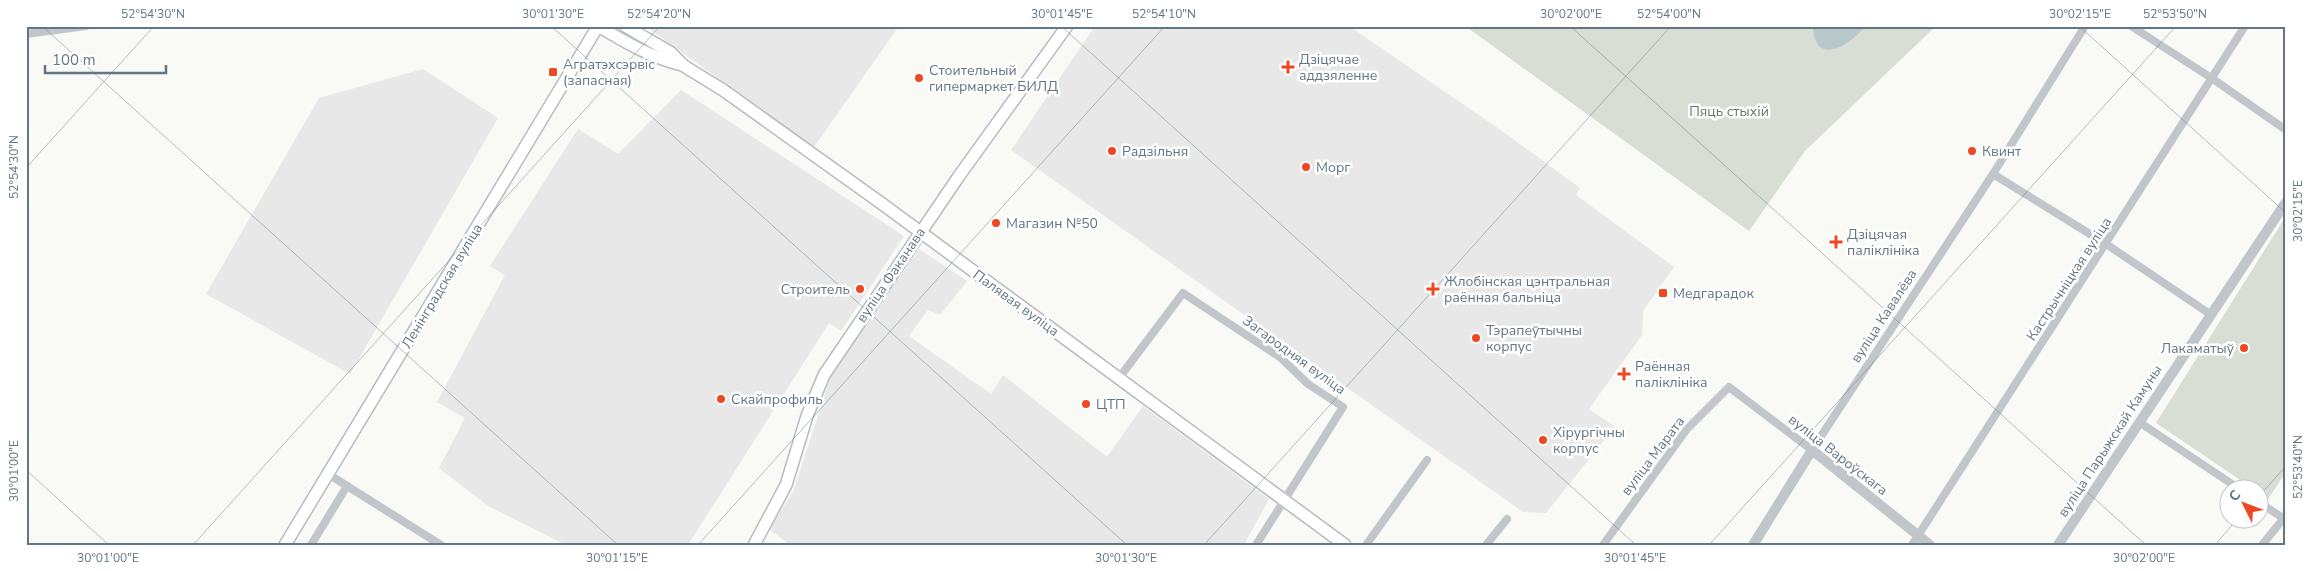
<svg xmlns="http://www.w3.org/2000/svg" width="2312" height="571" font-family="'Nunito Sans',sans-serif">
<rect width="100%" height="100%" fill="#f9f9f6"/>
<g fill="#e7e8e7">
<path d="M645,26h254l-85,121z"/>
<path d="M1095,26h254l153,105 78,57 -4,7 98,72 -31,44 -1,24 -53,74 26,18 -69,86 -23,-1 -512,-362z"/>
<path d="M423,69l75,49 -148,256 -144,-80 113,-196z"/>
<path d="M681,90l223,146 -63,95 -12,-8 -141,222h-122l-78,-39 -49,-38 26,-50 -28,-16 68,-127 -15,-9 88,-137 40,25z"/>
<path d="M919,249l48,32 -27,34 -12,-5 -19,26 82,58 12,-19 104,82 36,-51 126,93 -25,46h-454l-21,-16 24,-37 39,-119z"/>
</g>
<g fill="#d9ded5">
<path d="M1465,26h471l-131,125 -56,80z"/>
<path d="M2286,216v256l-18,27 -8,-6v-5h-8l-96,-65z"/>
</g>
<path fill="#b8c7ca" d="M1865,26c-14,19 -51,42 -52,0z"/>
<g fill="none" stroke-linecap="round" stroke-linejoin="round">
<defs>
<g id="secondary">
<path d="M598,26c27,16 54,32 84,39"/>
<path d="M625,26l45,26 14,14 39,24 158,113 464,342"/>
<path d="M285,545l313,-519"/>
<path d="M754,545l32,-60 21,-69 17,-41 135,-199 108,-150"/>
</g>
</defs>
<use href="#secondary" stroke="#b6bcc1" stroke-width="14"/>
<g stroke="#c1c6ca" stroke-width="8">
<path d="M2131,26l82,53 73,51"/>
<path d="M26,34l60,-8"/>
<path d="M1993,174l113,70 104,70"/>
<path d="M1119,378l64,-85 98,65 27,26 35,23 -87,138"/>
<path d="M2139,422l99,66"/>
<path d="M328,474l113,71"/>
<path d="M2260,503l26,17"/>
<path d="M311,545l36,-59"/>
<path d="M1366,545l61,-85"/>
<path d="M1486,545l21,-26"/>
<path d="M1603,545l84,-116 42,-42 83,63 181,-276 92,-148"/>
<path d="M1912,545l333,-519"/>
<path d="M2262,545l21,-26"/>
</g>
<g stroke="#c1c6ca" stroke-width="10">
<path d="M1753,545l59,-95 118,95"/>
<path d="M2058,545l228,-343"/>
</g>
<use href="#secondary" stroke="#fff" stroke-width="11"/>
</g>
<path fill="none" stroke="#627683" stroke-width="1" stroke-opacity="0.45" d="M42,26l576,519M551,26l576,519M1061,26l575,519M1570,26l576,519M2079,26l207,187M26,168l128,-142M26,470l83,75M2260,495l26,-29M193,545l467,-519M698,545l467,-519M1204,545l467,-519M1709,545l467,-519M2215,545l23,-27"/>
<g fill="#ee4721" stroke="#fff" stroke-width="2">
<path d="M1285.5 59.5h5v5h5v5h-5v5h-5v-5h-5v-5h5z"/>
<rect x="548" y="67" width="10" height="10" rx="2.5"/>
<circle cx="919" cy="78" r="5"/>
<circle cx="1112" cy="151" r="5"/>
<circle cx="1972" cy="151" r="5"/>
<circle cx="1306" cy="167" r="5"/>
<circle cx="996" cy="223" r="5"/>
<path d="M1833.5 234.5h5v5h5v5h-5v5h-5v-5h-5v-5h5z"/>
<circle cx="860" cy="289" r="5"/>
<path d="M1430.5 281.5h5v5h5v5h-5v5h-5v-5h-5v-5h5z"/>
<rect x="1658" y="288" width="10" height="10" rx="2.5"/>
<circle cx="1476" cy="338" r="5"/>
<circle cx="2244" cy="348" r="5"/>
<path d="M1621.5 366.5h5v5h5v5h-5v5h-5v-5h-5v-5h5z"/>
<circle cx="721" cy="399" r="5"/>
<circle cx="1086" cy="404" r="5"/>
<circle cx="1543" cy="440" r="5"/>
</g>
<g text-anchor="middle" dominant-baseline="central" stroke-width="5" stroke-linejoin="round" paint-order="stroke">
<g font-size="14" fill="#627683" stroke="#fff" text-anchor="start">
<text x="1299" y="59">Дзіцячае<tspan x="1299" dy="16">аддзяленне</tspan></text>
<text x="563" y="64">Агратэхсэрвіс<tspan x="563" dy="16">(запасная)</tspan></text>
<text x="929" y="70">Стоительный<tspan x="929" dy="16">гипермаркет БИЛД</tspan></text>
<text x="1122" y="151">Радзільня</text>
<text x="1982" y="151">Квинт</text>
<text x="1316" y="167">Морг</text>
<text x="1006" y="223">Магазин №50</text>
<text x="1847" y="234">Дзіцячая<tspan x="1847" dy="16">паліклініка</tspan></text>
<text x="1444" y="281">Жлобінская цэнтральная<tspan x="1444" dy="16">раённая бальніца</tspan></text>
<text x="850" y="289" text-anchor="end">Строитель</text>
<text x="1673" y="293">Медгарадок</text>
<text x="1486" y="330">Тэрапеўтычны<tspan x="1486" dy="16">корпус</tspan></text>
<text x="2234" y="348" text-anchor="end">Лакаматыў</text>
<text x="1635" y="366">Раённая<tspan x="1635" dy="16">паліклініка</tspan></text>
<text x="731" y="399">Скайпрофиль</text>
<text x="1096" y="404">ЦТП</text>
<text x="1553" y="432">Хірургічны<tspan x="1553" dy="16">корпус</tspan></text>
</g>
<g font-size="14" fill="#677a61" stroke="#fff">
<text x="1729" y="111">Пяць стыхій</text>
</g>
<g font-size="14" fill="#627683" stroke="#fff">
<text transform="translate(891 275) rotate(-56)">вуліца Факанава</text>
<text transform="translate(2069 279) rotate(-57)">Кастрычніцкая вуліца</text>
<text transform="translate(442 286) rotate(-59)">Ленінградская вуліца</text>
<text transform="translate(1016 303) rotate(36)">Палявая вуліца</text>
<text transform="translate(1884 316) rotate(-57)">вуліца Кавалёва</text>
<text transform="translate(1294 355) rotate(36)">Загародняя вуліца</text>
<text transform="translate(2110 441) rotate(-57)">вуліца Парыжскай Камуны</text>
<text transform="translate(1838 455) rotate(38)">вуліца Вароўскага</text>
<text transform="translate(1653 456) rotate(-53)">вуліца Марата</text>
</g>
</g>
<rect width="2312" height="571" fill="none" stroke="#ffffff" stroke-width="55"/>
<g transform="translate(2244 504) rotate(312)"><circle r="24" fill="#ffffff" stroke="#c0c8cd"/>
<path d="M0-4L9 19L0 12L-9 19Z" fill="#ee4721"/>
<text y="-8" font-size="14" font-weight="bold" text-anchor="middle" fill="#627683">С</text>
</g>
<path d="M45 65v8h121v-8" fill="none" stroke="#627683" stroke-width="2.5"/>
<text x="52" y="65" font-size="15" fill="#627683" stroke="#ffffff" stroke-width="4" paint-order="stroke">100 m</text>
<rect x="28" y="28" width="2256" height="516" fill="none" stroke="#627683" stroke-width="2"/>
<g font-size="12" text-anchor="middle" fill="#627683">
<text x="153" y="18">52°54'30"N</text>
<text x="553" y="18">30°01'30"E</text>
<text x="659" y="18">52°54'20"N</text>
<text x="1062" y="18">30°01'45"E</text>
<text x="1164" y="18">52°54'10"N</text>
<text x="1571" y="18">30°02'00"E</text>
<text x="1669" y="18">52°54'00"N</text>
<text x="2080" y="18">30°02'15"E</text>
<text x="2175" y="18">52°53'50"N</text>
<text transform="translate(14 167) rotate(-90)" y="4">52°54'30"N</text>
<text transform="translate(2298 211) rotate(-90)" y="4">30°02'15"E</text>
<text transform="translate(2298 467) rotate(-90)" y="4">52°53'40"N</text>
<text transform="translate(14 471) rotate(-90)" y="4">30°01'00"E</text>
<text x="108" y="562">30°01'00"E</text>
<text x="617" y="562">30°01'15"E</text>
<text x="1126" y="562">30°01'30"E</text>
<text x="1635" y="562">30°01'45"E</text>
<text x="2144" y="562">30°02'00"E</text>
</g>
</svg>
